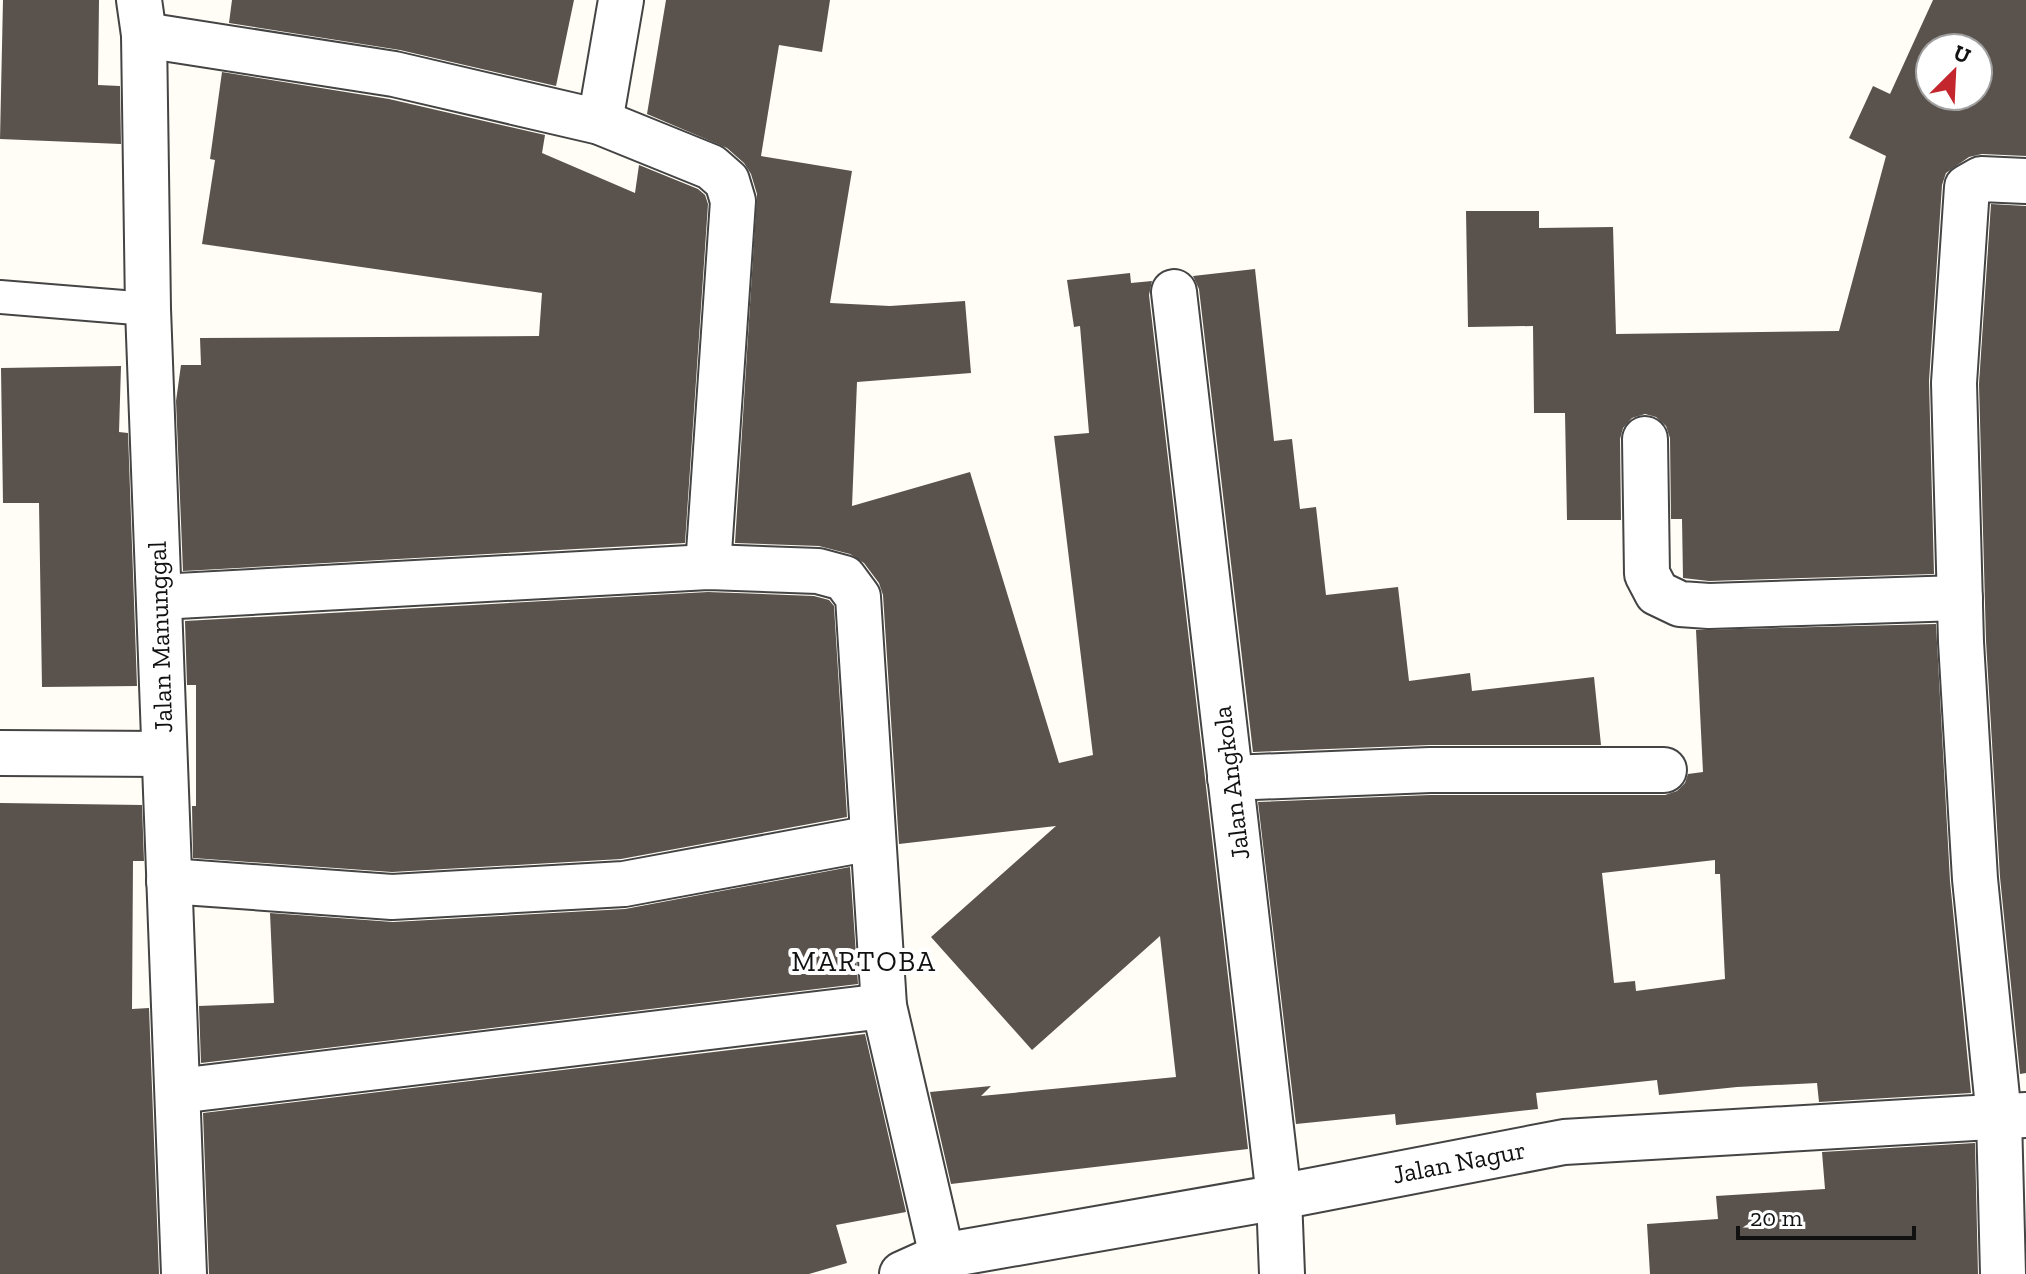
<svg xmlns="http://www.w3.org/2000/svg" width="2026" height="1274" font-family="'Zilla Slab',serif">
<rect width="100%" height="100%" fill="#fffdf5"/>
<g fill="#5a524d" fill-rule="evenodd">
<path d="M3,0h96l-1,85 22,1 1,58 -121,-5z"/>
<path d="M232,0h342l-18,86 -156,-36 -171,-27z"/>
<path d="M666,0h164l-8,52 -43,-7 -18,111 91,15 -22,132 60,3 75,-5 6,72 -114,9 -5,124 118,-34 89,291 34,-8 -39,-319 35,-3 -9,-107 -6,1 -7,-47 63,-7 1,10 21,-2 -3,14 99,854 -297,35 -21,-92 61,-6 -10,10 195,-19 -16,-141 -128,114 -101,-113 125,-111 -157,18 -16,-249 -4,-12 -15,-20 -14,-9 -31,-8 -84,-3 22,-349 -6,-20 -7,-11 -17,-15 -80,-34z"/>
<path d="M1933,0h93v156l-44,-2 -13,3 -23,16 -4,12 -13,196 5,193 -225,7 -26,-3 -1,-59h-11l-1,-81 -4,-12 -10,-9 -11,-3 -13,4 -9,10 -3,11 1,81h-54l-2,-107h-31l-1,-87 -65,1 -2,-116h73v17l74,-1 3,107 223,-3 47,-175 -37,-18 24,-52 17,8zM1930,48h48v48h-48z"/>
<path d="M222,72l167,27 156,36 -3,18 93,40 4,-28 59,24 7,6 3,9 -23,339 -502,28 -7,-170 5,-36h20l-1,-27 339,-2 3,-43 -340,-49 13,-84 -5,-1z"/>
<path d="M1991,204l35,2v867l-6,1 -20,-197 -14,-236 -7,-257z"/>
<path d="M1255,269l19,172 18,-2 8,70 16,-2 10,88 72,-8 11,94 61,-8 2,18 122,-14 7,68h-171l-177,7 -54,-463 -6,-13z"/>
<path d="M121,366l-2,66 9,1 9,253 -95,1 -3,-184h-36l-2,-135z"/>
<path d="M708,592l106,4 15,4 5,6 13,211 -226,42 -229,13 -199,-14 -1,-52h4v-121h-9l-2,-64z"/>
<path d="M1936,624l14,257 21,212 -152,9 -2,-19 -80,4 -78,8 -2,-15 -121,13 2,16 -142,16 -1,-11 -99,10 -38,-322 172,-7h235l12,-4 8,-8 3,-9 15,-2 -7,-142zM1715,860v14h5l5,105 -89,12 -1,-10 -21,2 -12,-110z"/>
<path d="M0,803l142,2 2,56h-11l-1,148 17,-1 10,266h-159z"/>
<path d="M850,867l8,117 -657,79 -2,-57 75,-3 -4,-90 123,9 232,-13z"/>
<path d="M865,1034l41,178 -70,13 11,38 -38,11h-600l-6,-161z"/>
<path d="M1975,1143l3,131h-328l-3,-50 71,-5 -2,-23 109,-7 -3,-37z"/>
</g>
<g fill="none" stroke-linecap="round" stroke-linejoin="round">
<defs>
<path id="service" d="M0,297l148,12"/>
<g id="minor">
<path d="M139,0l5,35 4,274 36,965"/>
<path d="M144,35l250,39 206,48 111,45 16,14 6,20 -25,366"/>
<path d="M600,122l21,-122"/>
<path d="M1174,292l105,905 3,77"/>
<path d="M1645,439l2,135 10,19 23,11 29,2 251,-8"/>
<path d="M159,597l549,-30 110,4 26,7 14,19 26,409 58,250"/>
<path d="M0,753l164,1"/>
<path d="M1230,778l200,-8h234"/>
<path d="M169,881l223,16 232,-13 248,-46"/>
<path d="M178,1091l706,-85"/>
<path d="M2003,1274l-4,-157 -24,-238 -14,-237 -7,-259 13,-196 14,-8 45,2"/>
</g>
<path id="tertiary" d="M902,1274l40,-18 337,-59 285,-55 462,-27"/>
</defs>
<use href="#service" stroke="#444" stroke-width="36"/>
<use href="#minor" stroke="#444" stroke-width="48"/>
<use href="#tertiary" stroke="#444" stroke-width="48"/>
<use href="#service" stroke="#fff" stroke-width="32"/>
<use href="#minor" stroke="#fff" stroke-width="44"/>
<use href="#tertiary" stroke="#fff" stroke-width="44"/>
</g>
<g text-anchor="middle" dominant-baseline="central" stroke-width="8" stroke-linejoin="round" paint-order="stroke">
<g font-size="26" fill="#111" stroke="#fff">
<text transform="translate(160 637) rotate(-92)">Jalan Manunggal</text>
<text transform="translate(1231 783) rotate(-97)">Jalan Angkola</text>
<text transform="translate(1459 1162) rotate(-11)">Jalan Nagur</text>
</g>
<g font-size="28" letter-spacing="2" fill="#111" stroke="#fff">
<text x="864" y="961">MARTOBA</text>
</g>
</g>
<g transform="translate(1954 72) rotate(24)"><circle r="38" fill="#ffffff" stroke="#a0a0a0" stroke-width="2"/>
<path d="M0-6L14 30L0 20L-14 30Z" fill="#c4262e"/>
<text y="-12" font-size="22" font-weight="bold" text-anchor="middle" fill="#111111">U</text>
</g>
<path d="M1738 1226v12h176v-12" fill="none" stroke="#111111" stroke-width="4"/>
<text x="1750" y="1226" font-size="24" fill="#111111" stroke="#ffffff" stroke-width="6" paint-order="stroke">20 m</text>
</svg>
